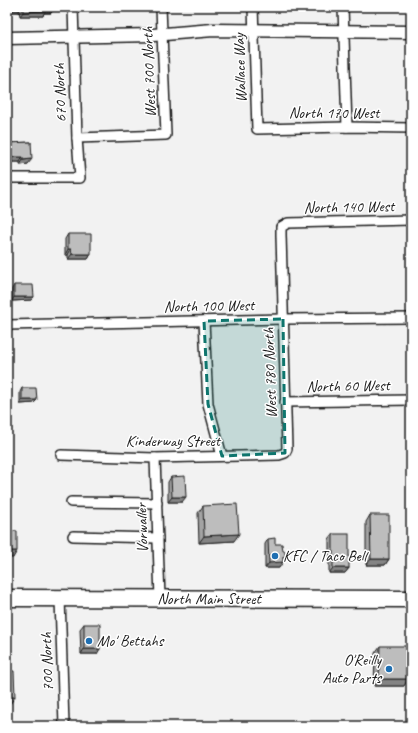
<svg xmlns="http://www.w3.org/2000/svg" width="418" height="733" font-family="Caveat,sans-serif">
<rect width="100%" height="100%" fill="#f2f2f2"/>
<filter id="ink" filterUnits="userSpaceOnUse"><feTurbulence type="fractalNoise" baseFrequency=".025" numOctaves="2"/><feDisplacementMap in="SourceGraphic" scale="8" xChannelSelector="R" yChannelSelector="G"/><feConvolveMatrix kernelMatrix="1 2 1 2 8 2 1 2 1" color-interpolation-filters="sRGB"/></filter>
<g filter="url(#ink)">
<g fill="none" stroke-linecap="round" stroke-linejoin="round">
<defs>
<g id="street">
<path d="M253,7l4,122 90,-2 64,1"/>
<path d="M343,7l4,120"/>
<path d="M77,138l89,-3 -5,-128"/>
<path d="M7,178h73l-3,-40 -4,-131"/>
<path d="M204,321l4,83 14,52"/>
<path d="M7,325l276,-6 128,-1"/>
<path d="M285,402l126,-2"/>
<path d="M61,455l94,3 124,-3 6,-2 2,-4 -6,-214v-8l7,-4 123,-3"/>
<path d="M155,458l5,140"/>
<path d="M71,502l86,1"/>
<path d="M73,536l85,2"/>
<path d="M60,598l4,128"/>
</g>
<path id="secondary" d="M7,38l146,-3 60,-5 198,2"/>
<path id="highway" d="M7,598l404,1"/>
</defs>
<use href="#street" stroke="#1c1c1c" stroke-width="12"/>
<use href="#secondary" stroke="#1c1c1c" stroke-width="15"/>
<use href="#highway" stroke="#1c1c1c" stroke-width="19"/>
<use href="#street" stroke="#fff" stroke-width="9"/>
<use href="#secondary" stroke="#fff" stroke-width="12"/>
<use href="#highway" stroke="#fff" stroke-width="16"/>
</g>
<g fill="#a3a3a3" stroke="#1c1c1c">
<path d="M7,7h48l-4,6h-7l-1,3h-23l-1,-5h-12z"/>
<path d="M31,142l-3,22 -8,1v-3h-13v-19z"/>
<path d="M68,234l23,20 -3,5h-20v-4h-3v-16z"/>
<path d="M14,285l17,15 -19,1v-12z"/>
<path d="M22,388l12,15 -14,1v-12z"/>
<path d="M171,477l11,25h-14v-20z"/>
<path d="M203,506l31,35 -35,2 -1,-30z"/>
<path d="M370,515l19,44 -4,6h-19v-43z"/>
<path d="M333,534l16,34 -4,5h-16v-34z"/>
<path d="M268,539l7,5 8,16 -4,8h-14v-24z"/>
<path d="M84,624l13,30h-16l-1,-25z"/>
<path d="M380,646l28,33 -4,7h-30l1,-33z"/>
</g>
<g fill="#848484" stroke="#1c1c1c">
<path d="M8,7h14l-3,4h-12v-2z"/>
<path d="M46,8h9l-4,5h-7l-1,3h-23l3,-4z"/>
<path d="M9,157h14l-3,5h-13v-3z"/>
<path d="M32,159l-4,5 -8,1 3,-5z"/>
<path d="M68,249h3l-3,6h-3z"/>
<path d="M72,254h19l-3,5h-20z"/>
<path d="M14,297h20l-3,3 -19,1z"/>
<path d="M7,396h4l-4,5z"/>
<path d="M22,400h15l-3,3 -14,1z"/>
<path d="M172,497h14l-4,5h-14z"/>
<path d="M239,534l-5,7 -35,2 5,-7z"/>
<path d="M7,551h10l-4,7h-6z"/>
<path d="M283,557h2l-4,5h2l-4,6h-14l4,-5z"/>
<path d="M371,559h18l-4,6h-19z"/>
<path d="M333,568h16l-4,5h-16z"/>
<path d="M84,649h16l-3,5h-16z"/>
<path d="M379,679h29l-4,7h-30z"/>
<path d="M7,697h8l-5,7h-3z"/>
</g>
<g fill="#bdbdbd" stroke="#1c1c1c">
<path d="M23,7h32v1h-9v3l-23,1z"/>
<path d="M31,142l1,17 -9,1v-3h-14v2h-2v-16z"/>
<path d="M68,234h23v20h-19l-1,-5h-3z"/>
<path d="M14,285h19l1,12h-20z"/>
<rect x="7" y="383" width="4" height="13"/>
<path d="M22,388h14l1,12h-15z"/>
<path d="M185,476l1,21h-14l-1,-20z"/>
<path d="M237,504l2,30 -35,2 -1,-30z"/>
<path d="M370,515h19v44h-18z"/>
<path d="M7,530l10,1v20h-10z"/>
<rect x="333" y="534" width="16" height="34"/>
<path d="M275,538v6h7l1,7h2v6h-2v5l-14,1 -1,-24z"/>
<rect x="84" y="624" width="16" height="25"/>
<path d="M380,646h28v33h-29z"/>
<path d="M7,671h7l1,26h-8z"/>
</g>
</g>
<path fill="#0f766e" fill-opacity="0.2" stroke="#0f766e" stroke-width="3" stroke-dasharray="8 5" stroke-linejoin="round" d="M283,319l2,134 -63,3 -14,-52 -4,-83z"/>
<g fill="#1f6fb2" stroke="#fff" stroke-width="1.5">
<circle cx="275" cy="556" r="4"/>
<circle cx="89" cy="641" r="4"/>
<circle cx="389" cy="669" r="4"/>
</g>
<g text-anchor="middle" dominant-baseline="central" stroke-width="3" stroke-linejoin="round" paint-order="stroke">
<g font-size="16" fill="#1c1c1c" stroke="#fff">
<text transform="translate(240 68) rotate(-92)">Wallace Way</text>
<text transform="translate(149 72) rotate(-92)">West 700 North</text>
<text transform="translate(60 93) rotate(-92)">670 North</text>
<text x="334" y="113">North 170 West</text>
<text transform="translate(349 207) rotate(-1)">North 140 West</text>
<text transform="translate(209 306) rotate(-1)">North 100 West</text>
<text transform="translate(270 373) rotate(-92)">West 780 North</text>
<text transform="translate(348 386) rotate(-1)">North 60 West</text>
<text x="173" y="441">Kinderway Street</text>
<text transform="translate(142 528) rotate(-92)">Vorwaller</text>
<text x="209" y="599">North Main Street</text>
<text transform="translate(47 662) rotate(-92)">700 North</text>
</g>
<g font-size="16" fill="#1c1c1c" stroke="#fff" text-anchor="start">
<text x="283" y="556">KFC / Taco Bell</text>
<text x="97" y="641">Mo' Bettahs</text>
<text x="381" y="660" text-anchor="end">O'Reilly<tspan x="381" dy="18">Auto Parts</tspan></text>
</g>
</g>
<rect width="418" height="733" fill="none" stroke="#fff" stroke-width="24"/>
<rect x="12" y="12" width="394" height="709" fill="none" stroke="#1c1c1c" stroke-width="1.5" filter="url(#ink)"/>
</svg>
